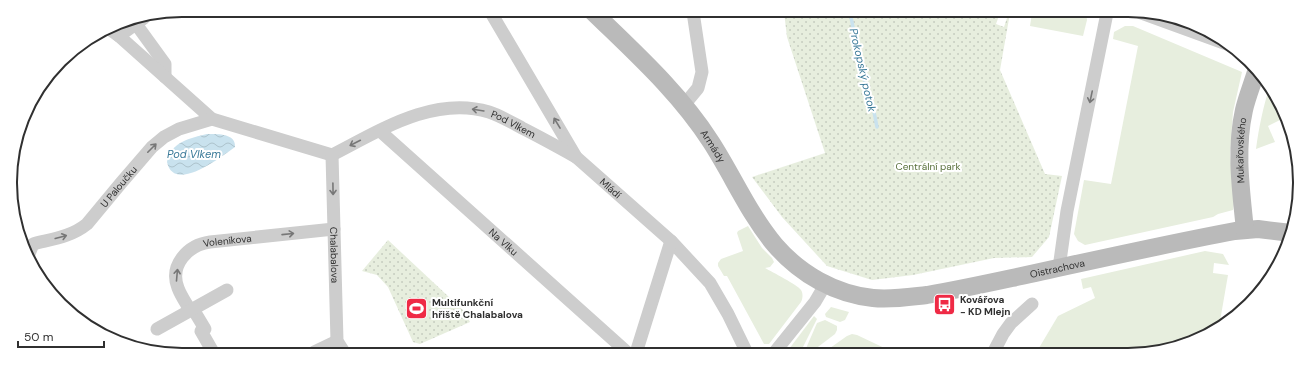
<svg xmlns="http://www.w3.org/2000/svg" width="1310" height="365" font-family="'DM Sans',sans-serif">
<defs>
<pattern id="park-dots" width="8" height="8" patternUnits="userSpaceOnUse"><rect width="8" height="8" fill="#e7eede"/><path d="M2 2h.1M6 6h.1" fill="none" stroke="#c6ccbf" stroke-width="1.8" stroke-linecap="round"/></pattern>
<pattern id="water-waves" width="16" height="10" patternUnits="userSpaceOnUse"><rect width="16" height="10" fill="#c9e2ee"/><path d="M0 5q4-4 8 0t8 0" fill="none" stroke="#adc2cc"/></pattern>
</defs>
<rect width="100%" height="100%" fill="#fff"/>
<g fill="#e7eede">
<path d="M1032,13h54l1,7 -4,16 -53,-10z"/>
<path d="M1125,26h8l109,46 -9,40 -3,42 4,48 -1,8 -15,4 -5,3 -128,28 -7,-4 -4,-7 10,-54 27,4 27,-138 -25,-7 1,-7z"/>
<path d="M1270,86l14,32 -16,8 7,16 -19,7c3,-22 7,-42 14,-63z"/>
<path d="M748,226l14,22 10,10 2,4 -4,5 -5,1c7,4 33,17 36,22 2,3 2,8 0,12l-32,42h-5l-37,-68h-3l-6,-10v-3l3,-4 22,-8 -6,-18 1,-2z"/>
<path d="M1205,251l18,3 6,11 -15,-2 -1,10 15,2 -9,52 -15,10 -54,17 -114,-1 22,-37 37,-18 -4,-11 -8,2 -2,-10z"/>
<path d="M831,307l18,5 -4,8 -5,2 -14,-5 -1,-3z"/>
<path d="M814,316l3,3 -17,34h-14z"/>
<path d="M825,320l12,6v4l-2,4 -25,19h-6l13,-30z"/>
<path d="M852,334l5,1 38,18h-7l-9,-4 -4,4h-52l24,-17z"/>
</g>
<g fill="url(#park-dots)">
<path d="M784,12l216,1 -4,11 8,3 4,-12 -6,-2h8l-10,57 45,104 17,2 -13,61 -17,20 -38,1 -81,17 -41,5 -45,-14 -45,-49 -30,-40 73,-24 -38,-116z"/>
<path d="M388,240l77,72 5,10 -50,22 -7,-2 -25,-55 -11,-12 -15,-4z"/>
</g>
<path fill="url(#water-waves)" d="M207,134c10,0 29,-1 28,13 -14,10 -61,47 -68,15 3,-20 24,-24 40,-28z"/>
<g fill="none" stroke-linecap="round" stroke-linejoin="round">
<path stroke="#c9e2ee" stroke-width="3.5" d="M850,12l12,61 10,29 5,25"/>
<g stroke="#cdcdcd" stroke-width="13">
<path id="s1" d="M490,11l86,146 95,84 39,42 18,31 19,39"/>
<path d="M1141,13l88,32"/>
<path d="M136,24l29,40v13"/>
<path id="s2" d="M108,28l11,8 93,83 120,36c47,-24 102,-60 157,-43 12,4 22,10 33,16 18,9 36,19 54,29"/>
<path d="M119,36l25,-18"/>
<path d="M684,105l14,-17 4,-16 -9,-60"/>
<path id="s3" d="M380,131l248,222"/>
<path id="s4" d="M332,155l5,186 7,11"/>
<path id="s5" d="M29,254l4,-10c19,-5 38,-7 54,-20l34,-41 31,-36 12,-10 15,-8 33,-10"/>
<path d="M1059,268l8,-57 40,-198"/>
<path d="M193,309l12,20 -4,2 12,21"/>
<path id="s6" d="M190,310c-4,-7 -9,-14 -12,-22 -9,-23 10,-43 32,-46l124,-13"/>
<path d="M157,329l70,-39"/>
<path d="M314,352l23,-11"/>
<path d="M636,353l35,-112"/>
<path d="M774,353l41,-51 10,-17"/>
<path d="M993,353l10,-19 8,-11 21,-19"/>
</g>
<g stroke="#bababa" stroke-width="18">
<path id="s7" d="M592,11c42,41 87,81 119,131 22,34 38,72 64,103 25,29 60,49 98,53 18,2 36,-1 54,-3 29,-5 57,-11 85,-17 74,-16 148,-33 223,-47l23,-2 33,4"/>
<path id="s8" d="M1245,230c-4,-40 -10,-80 -1,-120 3,-13 8,-25 12,-38"/>
</g>
</g>
<defs><path id="oneway-shaft" d="M-6 0H5M1.5-3L5.5 0L1.5 3" fill="none" stroke-width="1.6" stroke-linecap="round" stroke-linejoin="round"/></defs>
<g stroke="#777">
<use href="#oneway-shaft" transform="translate(1091 97) rotate(102)"/>
<use href="#oneway-shaft" transform="translate(478 110) rotate(-171)"/>
<use href="#oneway-shaft" transform="translate(557 123) rotate(-121)"/>
<use href="#oneway-shaft" transform="translate(355 143) rotate(153)"/>
<use href="#oneway-shaft" transform="translate(152 148) rotate(-45)"/>
<use href="#oneway-shaft" transform="translate(333 189) rotate(89)"/>
<use href="#oneway-shaft" transform="translate(288 234) rotate(-6)"/>
<use href="#oneway-shaft" transform="translate(61 237) rotate(-15)"/>
<use href="#oneway-shaft" transform="translate(177 275) rotate(-85)"/>
</g>
<defs>
<symbol id="bus-square" viewBox="-11 -11 22 22"><rect x="-9" y="-9" width="18" height="18" rx="4" fill="#ef2a45" stroke="#fff"/><path d="M-5-6H5V4H4V6H2V4H-2V6H-4V4H-5ZM-3.5-4V0h7V-4ZM-3.5 1.2v1.5H-2V1.2ZM2 1.2v1.5H3.5V1.2Z" fill="#fff"/></symbol>
<symbol id="stadium-square" viewBox="-11 -11 22 22"><rect x="-9" y="-9" width="18" height="18" rx="4" fill="#ef2a45" stroke="#fff"/><path d="M0-5a6.5 5 0 1 0 0 10a6.5 5 0 1 0 0-10ZM-3.5-1.8h7v3.6h-7Z" fill="#fff"/></symbol>
</defs>
<g fill-rule="evenodd">
<use href="#bus-square" x="932" y="292" width="25" height="25"/>
<use href="#stadium-square" x="404" y="296" width="25" height="25"/>
</g>
<g text-anchor="middle" dominant-baseline="central" stroke-width="4" stroke-linejoin="round" paint-order="stroke">
<g font-size="10" fill="#303030" stroke="#fff">
<text stroke="none"><textPath href="#s2" startOffset="458">Pod Vlkem</textPath></text>
<text stroke="none"><textPath href="#s7" startOffset="182">Armády</textPath></text>
<text stroke="none"><textPath href="#s8" startOffset="80">Mukařovského</textPath></text>
<text stroke="none"><textPath href="#s5" startOffset="118">U Paloučku</textPath></text>
<text stroke="none"><textPath href="#s1" startOffset="216">Mládí</textPath></text>
<text stroke="none"><textPath href="#s6" startOffset="107">Voleníkova</textPath></text>
<text stroke="none"><textPath href="#s3" startOffset="166">Na Vlku</textPath></text>
<text stroke="none"><textPath href="#s4" startOffset="100">Chalabalova</textPath></text>
<text stroke="none"><textPath href="#s7" startOffset="600">Oistrachova</textPath></text>
</g>
<g font-size="10" fill="#576f3a" stroke="#fff">
<text x="928" y="166">Centrální park</text>
</g>
<g font-size="10" font-weight="bold" fill="#303030" stroke="#fff" text-anchor="start">
<text x="960" y="299">Kovářova<tspan x="960" dy="12">- KD Mlejn</tspan></text>
<text x="432" y="302">Multifunkční<tspan x="432" dy="12">hřiště Chalabalova</tspan></text>
</g>
<g font-size="11" font-style="italic" fill="#397998" stroke="#fff">
<text transform="translate(863 70) rotate(77)">Prokopský potok</text>
<text x="194" y="154">Pod Vlkem</text>
</g>
</g>
<path d="M0 0H1310V365H0ZM182 17H1128A165 165 0 0 1 1293 182V183A165 165 0 0 1 1128 348H182A165 165 0 0 1 17 183V182A165 165 0 0 1 182 17Z" fill="#fff" fill-rule="evenodd"/>
<path fill="none" stroke="#303030" stroke-width="2" d="M182 17H1128A165 165 0 0 1 1293 182V183A165 165 0 0 1 1128 348H182A165 165 0 0 1 17 183V182A165 165 0 0 1 182 17Z"/>
<path d="M18 341v6h86v-6" fill="none" stroke="#303030" stroke-width="2"/>
<text x="24" y="341" font-size="12" fill="#303030" stroke="#ffffff" stroke-width="3" paint-order="stroke">50 m</text>
</svg>
